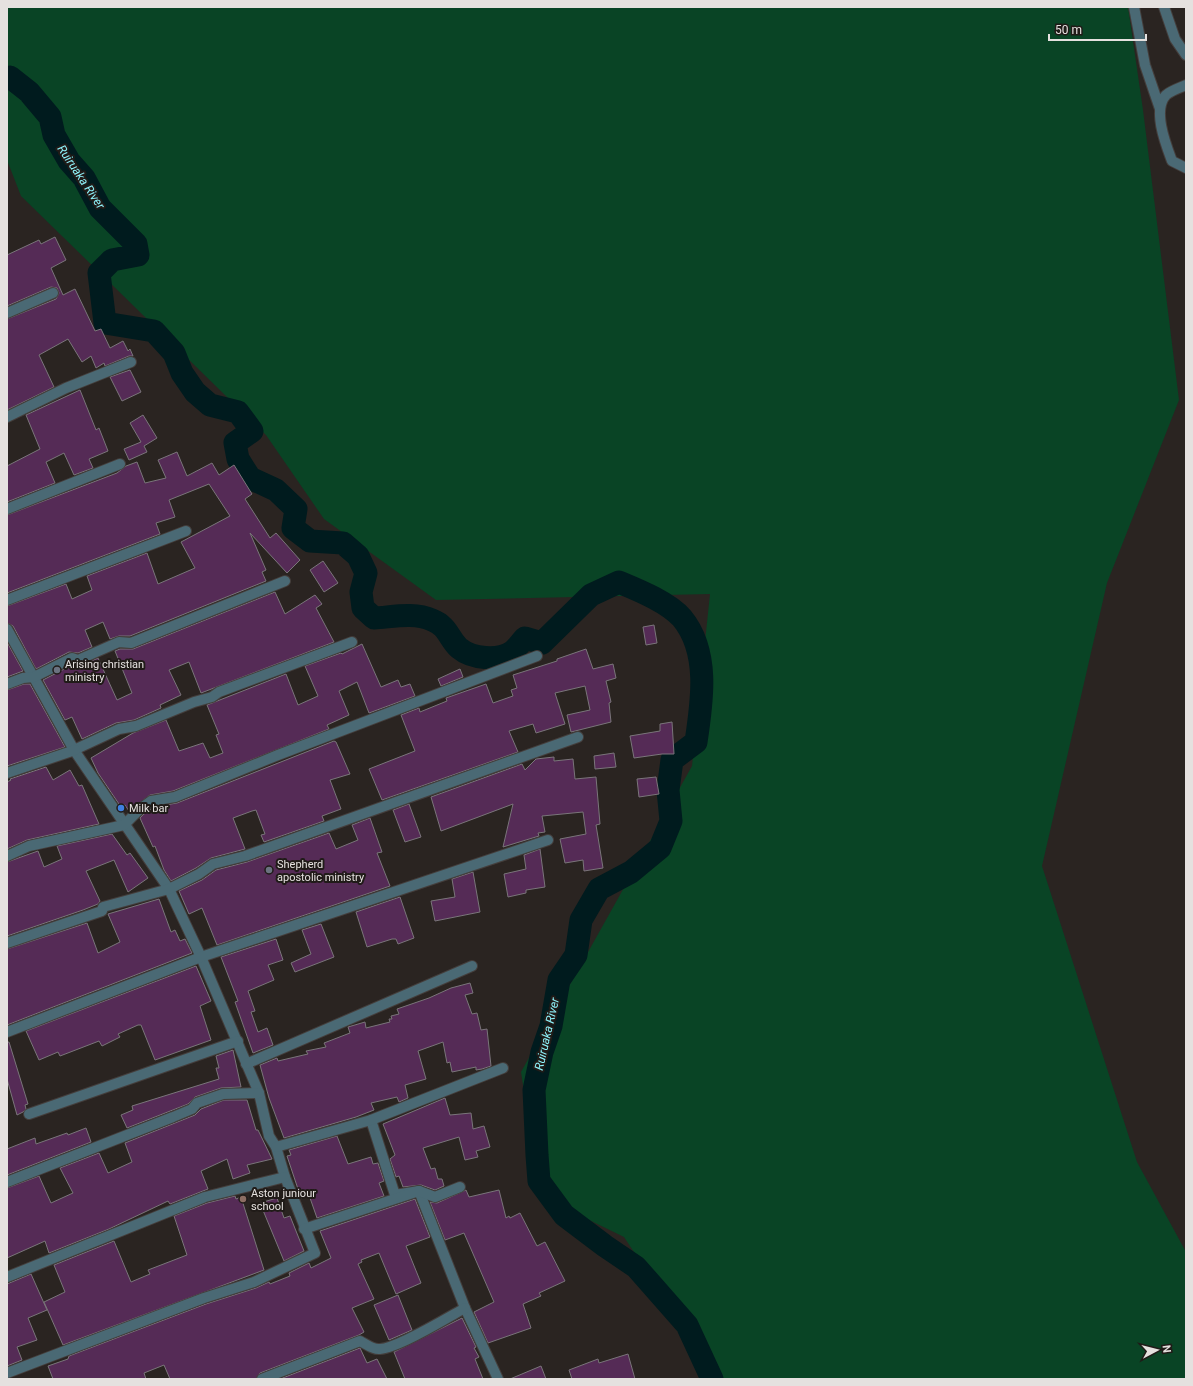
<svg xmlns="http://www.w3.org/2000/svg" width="1193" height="1386" font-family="Roboto,sans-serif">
<rect width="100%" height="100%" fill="#2a2421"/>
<path fill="#094425" d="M7,7h1121l15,103 36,290 -72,183 -65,283 95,296 49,90v127h-468l-94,-142 -84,-41 -19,-124 171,-306 18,-172 -274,6 -112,-81 -58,-84 -245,-239 -14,-36z"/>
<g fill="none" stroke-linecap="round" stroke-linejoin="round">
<path stroke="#001b1e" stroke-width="23" d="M7,78l3,-1 19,15 21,25 4,18 15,26 15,17 16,30 36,36 2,11 -26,5 -13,13 6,50 49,8 20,22 8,20 13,19 15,13 28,7 14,19 -17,12 3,16 12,19 26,12 20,19 -3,19 17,13 33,2 15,13 8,17 -5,19 2,16 11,10c19,-1 40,-6 58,2 16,6 17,19 27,28 13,11 39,13 53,4 5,-4 9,-10 13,-14l17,5 49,-48 28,-13c19,8 49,20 63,36 28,34 20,84 14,124l-24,18 -4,30 3,31 -11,27 -29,24 -32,17 -18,31 -5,35 -17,25 -8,46 -9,26 -8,38 3,65 2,26 25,34 41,31 31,21 51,58 25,54"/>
</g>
<g fill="#552b56" stroke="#7a757a">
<path d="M55,237l11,23 -15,8 12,27 12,-6 20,42 6,-2 9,19 13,-7 5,10 2,-2 3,7h-4l-24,10 -1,-3 -8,5 -5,-12 -9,6 -14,-23 -29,16 15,32 -47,23v-91l49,-20 3,-6 -2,-5 -6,-1 -44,19v-51l32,-15 2,4z"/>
<path d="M130,370l11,22 -19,9 -12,-24z"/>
<path d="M80,390l16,40 3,-2 9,23 -19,8 4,9 -19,7 -10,-22 -18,9 9,21 -48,19v-36l33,-17 -14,-34z"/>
<path d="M143,415l14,23 -13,8 3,6 -18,8 -5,-11 17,-7 -11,-19z"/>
<path d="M177,452l10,24 25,-13 7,12 15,-10 18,29 -7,5 25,39 6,-5 24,27 -13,13 -37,-40 16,37 -4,2 4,9 -136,55h-11l-9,3 -7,-17 -18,8 7,17 -14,6 -9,-1 -33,17 -23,-43 -6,-3v-17l59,-22 6,15 20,-9 -5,-14 60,-23 11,31 37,-16 -14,-26 49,-26 -21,-32 -40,16 6,17 -19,6 4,11 -153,59v-78l110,-42 9,-7 11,-4 8,21 21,-5 -8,-18z"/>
<path d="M323,561l15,22 -14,9 -14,-22z"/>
<path d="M275,592l10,22 30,-19 7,9 -6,4 18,34 -133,51 -12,-31 -20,8 12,25 -21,10 1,3 -27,12 -18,3 -34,16 -10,-22 -7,3 -22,-40 29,-15 9,1 17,-8 19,42 15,-7 -17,-42 5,-2h13z"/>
<path d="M654,625l3,18 -11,2 -3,-18z"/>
<path d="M7,642l16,29 -16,6z"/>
<path d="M362,644l19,43 17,-7 3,7 9,-3 5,12 -46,17 -12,-31 -18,9 10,24 -22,10 2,4 -156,62 -23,4 -21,16 -4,-6 -4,2 -23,-34 -7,-15 42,-25 33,-13 13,31 24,-8 7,15 13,-5 -7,-18 3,-1 -12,-29 79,-31 12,31 20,-9 -13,-30 36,-13 1,1z"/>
<path d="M586,649l7,20 20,-5 3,14 -10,3 5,21 -2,1 2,19 -40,10 -4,-17 23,-5 -5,-24 -30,7 10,31 -29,9 -3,-9 -24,7 9,21 -136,48 -13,-31 46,-18 -14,-36 18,-7 1,4 27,-11 -1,-3 40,-14 7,19 20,-7 -2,-6 6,-2 -4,-13 44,-14v-2z"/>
<path d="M460,669l3,8 -22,9 -3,-7z"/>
<path d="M24,684h6l35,63 -58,19v-76z"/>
<path d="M672,722l2,32h-12l-28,4 -4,-22 30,-5v-7z"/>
<path d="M334,741l2,1 14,32 -20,6 11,29 -19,7 2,5 -60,21 -3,-7 4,-1 -9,-24 -4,1 -19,7 12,31 -34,9 -15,10 -25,13 -7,-11 -9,-24 -2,1 -13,-29 4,-4 10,-7 23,-4z"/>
<path d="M614,753l2,14 -21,2 -1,-13z"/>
<path d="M554,757v4l19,-2 2,20 21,-2 4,47 -4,1 7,43 -19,3 -1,-11 -18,3 -5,-24 26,-5 -3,-22 -41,4 3,16 -7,1 1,3 -36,11 10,-43 -72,27 -10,-34 91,-33 3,6 11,-11z"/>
<path d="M46,767l7,13 17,-10 9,16 3,-1 17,39 -72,16 -20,9v-67l4,-2 -1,-1z"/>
<path d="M656,777l3,17 -20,3 -2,-18z"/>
<path d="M409,804l12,33 -16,5 -12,-32z"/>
<path d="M370,818l12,34 -5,1 13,33 -173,59 -15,-37 -13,6 -10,-23 23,-11 14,-10 31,-8 82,-29 7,16 22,-9 -6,-15z"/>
<path d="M112,834l15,21 3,-2 18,25 -20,14 -14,-32 -28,11 14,30 -2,3 -15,6 -76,26v-74l31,-11 6,16 18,-8 -5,-13z"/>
<path d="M540,849l5,38 -19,3v3l-18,4 -4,-23 22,-5 -2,-14z"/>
<path d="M473,872l7,40 -45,9 -4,-20 24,-4 -3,-18z"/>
<path d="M400,897l14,41 -16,6 -2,-5h-4l-25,8 -11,-35z"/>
<path d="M159,899l12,33 4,-2 5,11 5,-2 7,14 -185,72v-76l80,-26 11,30 22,-11 -12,-28z"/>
<path d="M321,924l13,33 -39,15 -4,-9 20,-9 -9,-24z"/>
<path d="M276,939l7,21 -15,5 6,15 -26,11 7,20 -4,1 7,20 9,-4 6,17 -20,8 -18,-51 3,-1 -17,-44z"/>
<path d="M196,966l15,35 -11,5 11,34 -56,20 -14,-35h-3l-20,9 2,3 -18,9 -3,-5 -39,15 -2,-4 -19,8 -13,-29z"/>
<path d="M470,983l3,10 -8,2 7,19 5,-1 4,17 6,-1 4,37 -9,3 -6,1v-3l-24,5 -2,-10 -3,1 -4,-21 -25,9 8,28 -21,6 3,13 -9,4 -2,-5 -26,6 3,7 -18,7 -72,21 -15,-40 -9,-33 17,-7 1,3 30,-7 -2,-3 20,-4 -2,-4 26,-10 -2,-6 17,-5 1,6 24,-6 -1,-3h3l-1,-3 8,-2 -2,-5 32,-11 22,-10z"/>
<path d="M7,1042h2l19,62 -3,1 1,4 -3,3 -6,3 -10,-36z"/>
<path d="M233,1050l8,37 -20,1 -26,9 -7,7 -61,24 -6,-13 12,-5 -1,-4 87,-27 -3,-11h3l-3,-12z"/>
<path d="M445,1098l5,17 21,-2 2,16 11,-3 6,21 -14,4 2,6 -13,3 -6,-23 -36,11 8,21 4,-1 3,11h4l2,7 -9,4 -14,-5 -18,2 -4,-11 -3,1 -6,-18 5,-4 -12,-31z"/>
<path d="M224,1100h23l9,30h2l14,29 -25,6 3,8 -17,6 -6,-20 -26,12 7,18 -38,15 -2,-3 -59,28 -60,24 -4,-12 -38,17v-70l32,-12 12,27 22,-10 -13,-25 39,-15 9,20 24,-11 -7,-19 70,-28 6,-6z"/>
<path d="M86,1128l5,14 -84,33v-26l28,-11 1,6 31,-11 1,2z"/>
<path d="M337,1136l11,28 23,-7 2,7 5,-1 6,18 -5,2 5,13 -67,22 -8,-23 -8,3 -14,-42 4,-1 -2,-5z"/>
<path d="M466,1190l3,7 30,-7 7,28 3,-2 1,2 10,-5 17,33 8,-4 20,39 -26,12 2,3 -18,8 8,24 -43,15 -14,-31 20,-10 -30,-69 -19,7 -15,-38 7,1z"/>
<path d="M235,1196l1,3 5,-2 23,73 -201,75 -19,-43 21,-10 -11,-27 60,-24 17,41 19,-8 -2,-4 39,-15 -13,-39 33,-13z"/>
<path d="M277,1198l7,20 6,-2 14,35 -20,10 -24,-58z"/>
<path d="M415,1199l15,38 -24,9 15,37 -25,11 -17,-41 -18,7 1,2 -4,2 16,35 -22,9 12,24 -5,3 -99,38 -4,6h-86l-6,-14 -20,8 2,6h-93l-5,-13 20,-7 1,-3 137,-52 50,-16 13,-6 1,2 20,-8 -1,-3 20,-10 2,5 20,-10 -11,-27z"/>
<path d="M31,1274l16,36 -19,8 9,22 -20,7 5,13 -15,6v-82z"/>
<path d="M398,1295l14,35 -23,10 -15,-35z"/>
<path d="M462,1318l14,29 -2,1 5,9 -4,2 8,20h-78l-11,-27z"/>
<path d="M360,1348l7,15 10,-4 10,20h-107z"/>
<path d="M628,1354l7,25h-63l-3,-9 29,-11 1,4z"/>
<path d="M541,1366l5,13h-36z"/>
</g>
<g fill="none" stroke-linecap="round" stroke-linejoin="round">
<defs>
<g id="street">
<path d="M1134,7l11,58 15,44"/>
<path d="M1164,7l11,32 11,16"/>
<path d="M1186,85c-6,3 -14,5 -20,10 -14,15 0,50 6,66l14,7"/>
<path d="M7,313l46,-20"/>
<path d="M7,417l59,-29 65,-26"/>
<path d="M7,509l113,-45"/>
<path d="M7,600l179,-69"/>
<path d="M7,629l67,121 95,139 32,68 58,136 10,43 7,11 9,30 30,76 -61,29 -50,16 -197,75"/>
<path d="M7,684l16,-6 11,-1 38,-19 6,2 41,-18 12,1 154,-62"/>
<path d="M74,750l45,-21 17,-3 58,-24 18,-5 7,-5 133,-50"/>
<path d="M7,773l68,-23"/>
<path d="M7,856l22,-10 95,-21 16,-16 11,-8 24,-4 103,-42 259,-99"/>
<path d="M7,943l95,-32 1,-4 66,-18 30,-15 14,-10 32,-8 333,-119"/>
<path d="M7,1032l194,-75 347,-117"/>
<path d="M246,1064l226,-98"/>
<path d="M29,1114l209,-73"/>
<path d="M371,1120l24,75 24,-4 46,117 33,71"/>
<path d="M276,1147l95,-27 132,-52"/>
<path d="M7,1182l166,-65 19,-8 5,-6 26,-9 36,-1"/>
<path d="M304,1229l115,-38 16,6 25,-10"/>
<path d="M7,1277l198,-80 80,-20"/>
<path d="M262,1379l98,-38c6,3 13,9 20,8 18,-1 67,-31 85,-41"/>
</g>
</defs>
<use href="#street" stroke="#443e3c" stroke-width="12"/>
<use href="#street" stroke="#4a6974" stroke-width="10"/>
</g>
<g fill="#6b7280" stroke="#201b18" stroke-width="1.5">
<circle cx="57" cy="670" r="4"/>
<circle cx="269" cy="870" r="4"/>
</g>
<circle fill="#3f7fe0" stroke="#201b18" stroke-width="1.5" cx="121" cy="808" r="4"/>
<circle fill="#8d6e63" stroke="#201b18" stroke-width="1.5" cx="243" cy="1199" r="4"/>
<g text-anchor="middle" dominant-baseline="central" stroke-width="4" stroke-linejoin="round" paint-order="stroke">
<g font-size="11" fill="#e5e1df" stroke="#201b18" text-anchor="start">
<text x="65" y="664">Arising christian<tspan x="65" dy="13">ministry</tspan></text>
<text x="129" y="808">Milk bar</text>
<text x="277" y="864">Shepherd<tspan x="277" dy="13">apostolic ministry</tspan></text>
<text x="251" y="1193">Aston juniour<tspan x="251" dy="13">school</tspan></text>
</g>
<g font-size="12" font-style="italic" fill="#8ef3fb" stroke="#201b18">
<text transform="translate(81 177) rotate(56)">Ruiruaka River</text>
<text transform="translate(547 1034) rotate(-77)">Ruiruaka River</text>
</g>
</g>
<rect width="1193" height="1386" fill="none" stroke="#e5e1df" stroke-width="16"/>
<g transform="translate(1157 1350) rotate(83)" stroke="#201b18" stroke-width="3" paint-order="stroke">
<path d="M0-3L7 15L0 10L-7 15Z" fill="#e5e1df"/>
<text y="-6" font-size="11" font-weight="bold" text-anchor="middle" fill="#e5e1df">N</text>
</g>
<path d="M1049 34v6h97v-6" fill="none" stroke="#e5e1df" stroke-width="2"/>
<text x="1055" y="34" font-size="12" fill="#e5e1df" stroke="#201b18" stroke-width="3" paint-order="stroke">50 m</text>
</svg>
